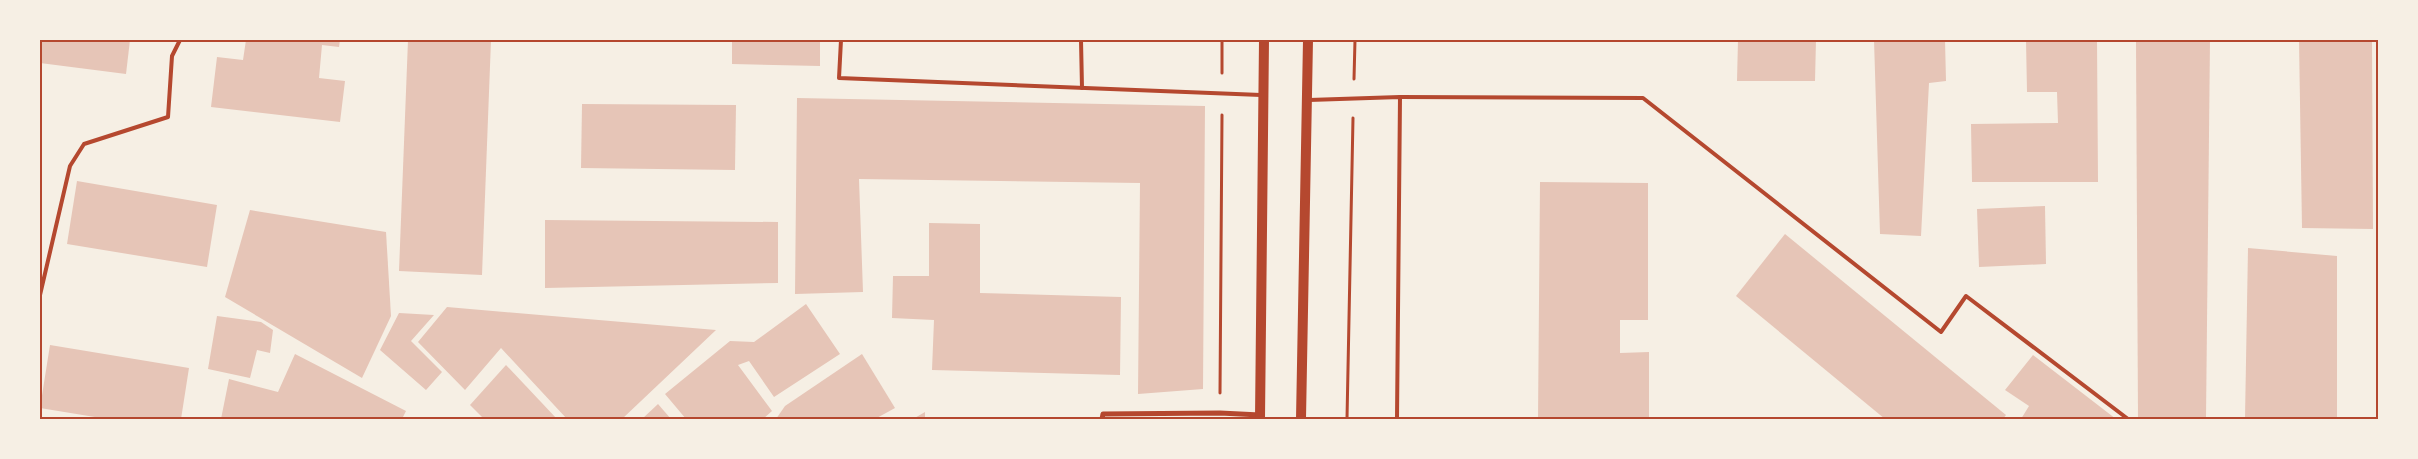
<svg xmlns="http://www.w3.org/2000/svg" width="2418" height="459" font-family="Cabin,sans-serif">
<rect width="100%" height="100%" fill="#f6efe4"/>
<g fill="#e6c5b7">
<path d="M40,40h90l-4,34 -86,-11z"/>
<path d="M246,40h94l-1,7 -17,-2 -3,33 26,3 -5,41 -129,-15 6,-50 26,3z"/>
<path d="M408,40h83l-9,235 -83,-4z"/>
<path d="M732,40h88v26l-88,-2z"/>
<path d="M1738,40h78l-1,41h-78z"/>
<path d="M1874,40h71l1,41 -17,2 -8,153 -41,-2z"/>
<path d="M2026,40h71l1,142h-126l-1,-58 87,-1 -1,-31h-30z"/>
<path d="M2136,40h74l-4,379h-68z"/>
<path d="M2299,40h73l1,189 -71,-1z"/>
<path d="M797,98l408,8 -2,283 -65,5 2,-211 -281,-4 4,113 -68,2z"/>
<path d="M582,104l154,1 -1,65 -154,-2z"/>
<path d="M77,181l140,24 -10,62 -140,-23z"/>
<path d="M1540,182l108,1v137h-28v33l29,-1v67h-111z"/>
<path d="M2045,206l1,58 -67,3 -2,-58z"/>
<path d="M250,210l136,22 5,84 -29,62 -137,-81z"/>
<path d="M545,220l233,2v61l-233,5z"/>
<path d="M929,223l51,1v69l141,4 -1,78 -188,-5 2,-50 -42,-2 1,-42h36z"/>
<path d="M1785,234l221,181 -3,4h-118l-149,-123z"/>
<path d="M2248,248l89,8v163h-92z"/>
<path d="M806,304l34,50 -66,43 -25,-36 -11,4 34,46 -9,8h-77l-21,-25 65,-53 24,1z"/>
<path d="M447,307l269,23 -94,89h-55l-66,-71 -36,42 -47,-48z"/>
<path d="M399,313l35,2 -23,26 31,31 -16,18 -46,-40z"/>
<path d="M217,316l44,6 12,8 -3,23 -13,-3 -7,28 -42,-9z"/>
<path d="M50,345l139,23 -8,51h-74l-67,-11z"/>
<path d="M295,354l111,57 -4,8h-181l8,-40 49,13z"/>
<path d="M862,354l33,54 -20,11h-99l9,-13z"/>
<path d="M2033,355l83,64h-95l8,-13 -24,-16z"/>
<path d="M506,365l51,54h-73l-14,-14z"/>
<path d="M658,404l13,15h-29z"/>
<path d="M925,412v7h-12z"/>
</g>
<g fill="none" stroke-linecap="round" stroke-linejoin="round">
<g stroke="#b5482f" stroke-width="3">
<path d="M1222,73v-33"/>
<path d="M1354,79l1,-39"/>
<path d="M1220,393l2,-278"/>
<path d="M1347,419l6,-301"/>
</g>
<g stroke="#b5482f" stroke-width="4">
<path d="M841,40l-2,38 422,17"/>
<path d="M1081,40l1,48"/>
<path d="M1400,97l243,1 298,234 25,-36 162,123"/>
<path d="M1309,100l91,-3 -3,322"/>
<path d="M40,295l30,-129 14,-22 84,-27 4,-61 8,-16"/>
</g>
<path stroke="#b5482f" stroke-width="5" d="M1102,419l1,-5 117,-1 40,2"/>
<g stroke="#b5482f" stroke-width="10">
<path d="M1260,419l4,-379"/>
<path d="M1301,419l7,-379"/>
</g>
</g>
<rect width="2418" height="459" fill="none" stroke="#f6efe4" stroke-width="82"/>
<rect x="41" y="41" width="2336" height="377" fill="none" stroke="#b5482f" stroke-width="2"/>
</svg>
